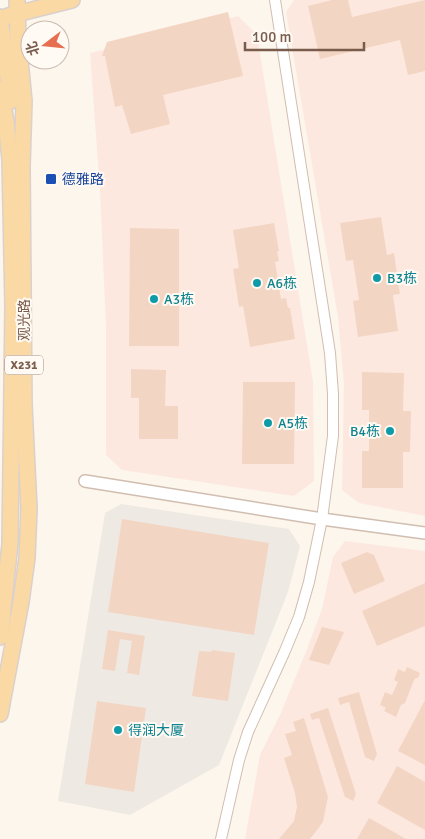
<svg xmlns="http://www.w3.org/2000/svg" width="425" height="839" font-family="Signika,'Noto Sans SC',sans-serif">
<rect width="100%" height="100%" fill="#fdf6ec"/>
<g fill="#fde8e0">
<path d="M294,0h131v516l-66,-13 -17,-13 2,-106 -6,-67 -52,-305z"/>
<path d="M238,16l19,19 56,347 1,99 -20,15 -172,-26 -16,-15v-127l-6,-137 -10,-138z"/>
<path d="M345,541l80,10v288h-180l15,-84 20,-40 27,-66 15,-40 11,-52z"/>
</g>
<path fill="#efe9e4" d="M121,504l168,25 11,17 -12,46 -69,173 -89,50 -72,-14 47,-288z"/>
<g fill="#f3d5c3">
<path d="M332,0h16l4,17 73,-17v71l-17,4 -8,-35 -80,19 -12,-53z"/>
<path d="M228,12l15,64 -80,19 7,29 -39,10 -9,-29 -7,2 -10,-51h-3l5,-14z"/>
<path d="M381,217l6,38 7,-2 6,41 -7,1 5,36 -40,6 -5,-36 6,-1 -6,-40 -7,1 -6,-38z"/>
<path d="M274,223l5,28h-2l2,10 -4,1 6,37 5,-1 2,10h2l5,31 -45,8 -7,-41 -4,1 -6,-38 6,-1 -6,-38z"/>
<path d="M130,228l49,1v117h-50z"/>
<path d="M131,369l35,1 -1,36h13v33h-39v-41h-8z"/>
<path d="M362,372l42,1 -1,38h8l-1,41h-7v36h-41v-37h7v-41h-7z"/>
<path d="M243,382h52l-1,82h-52z"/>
<path d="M122,519l147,24 -15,92 -146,-23z"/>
<path d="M367,552l7,3 11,26 -31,13 -13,-31z"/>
<path d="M425,583v43l-48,20 -15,-35z"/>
<path d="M322,627l22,5 -15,33 -20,-5z"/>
<path d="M108,630l37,6 -6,39 -12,-2 5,-32 -12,-2 -5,32 -13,-2z"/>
<path d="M212,650l23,3 -7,48 -36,-5 7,-45 12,1z"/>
<path d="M407,667l13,6 -2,5h-2l-2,2 -9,23 -4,2 -5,12 -12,-6 2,-3 -6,-3 5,-13 7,3 6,-13 -4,-2 4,-11 7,3z"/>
<path d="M359,692l18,62 -3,7 -9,-4 -16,-55 -9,3 -2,-7z"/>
<path d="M425,700v65l-27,-14z"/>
<path d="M97,701l49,7 -12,84 -49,-8z"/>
<path d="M328,708l28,86 -3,7 -8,-4 -26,-79 -7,2 -2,-6z"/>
<path d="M304,718l24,79 -5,25 -13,17h-31l15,-18 3,-14 -2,-14 -11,-35 8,-3 -7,-21 11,-3 -3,-9z"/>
<path d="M397,766l28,16v48l-48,-27z"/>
<path d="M369,818l37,21h-49z"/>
</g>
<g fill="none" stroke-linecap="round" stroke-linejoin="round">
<defs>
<path id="minor" d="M221,839l18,-79 9,-28 36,-79 15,-36 10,-35 13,-63 11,-83v-42l-3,-41 -55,-353"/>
<path id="tertiary" d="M85,481l237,38 103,14"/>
<g id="primary">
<path d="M8,16l64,-16"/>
<path d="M0,17l11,84"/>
<path d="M0,89l6,32 4,39 3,145 -3,239 -10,93"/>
<path d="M0,714l21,-112 6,-44 2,-49 -5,-104 -2,-239 2,-65 -6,-62 -1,-39"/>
</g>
</defs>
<use href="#minor" stroke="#d1beb0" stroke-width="12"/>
<use href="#tertiary" stroke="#d1beb0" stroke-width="14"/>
<use href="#primary" stroke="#dad1cd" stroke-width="18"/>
<use href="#minor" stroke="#fff" stroke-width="10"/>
<use href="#tertiary" stroke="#fff" stroke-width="11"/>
<use href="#primary" stroke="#fbd9a5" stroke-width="15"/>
</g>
<rect fill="#1a4fb4" stroke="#fffaf3" stroke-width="2" x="45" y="173" width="12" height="12" rx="2.5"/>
<g fill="#0f9aa8" stroke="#fffaf3" stroke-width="2">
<circle cx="377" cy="278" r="5"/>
<circle cx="257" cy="283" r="5"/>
<circle cx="154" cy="299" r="5"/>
<circle cx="268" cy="423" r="5"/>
<circle cx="390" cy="431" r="5"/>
<circle cx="118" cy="730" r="5"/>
</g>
<g text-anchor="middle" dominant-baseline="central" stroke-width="4" stroke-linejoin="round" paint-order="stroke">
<rect fill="#fffaf3" stroke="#a28b7f" stroke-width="1" x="5" y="355.5" width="38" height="19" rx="4"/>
<g font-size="12" font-weight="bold" fill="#7a5c4d">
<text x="24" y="365">X231</text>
</g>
<g font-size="14" fill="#164399" stroke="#fffaf3" text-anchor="start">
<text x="62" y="179">德雅路</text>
</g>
<g font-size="14" fill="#0d838f" stroke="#fffaf3" text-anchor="start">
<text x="387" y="278">B3栋</text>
<text x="267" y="283">A6栋</text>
<text x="164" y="299">A3栋</text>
<text x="278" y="423">A5栋</text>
<text x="380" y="431" text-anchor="end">B4栋</text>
<text x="128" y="730">得润大厦</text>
</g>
<g font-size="14" fill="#7a5c4d" stroke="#fffaf3">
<text transform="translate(24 320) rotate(-90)">观光路</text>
</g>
</g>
<g transform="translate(45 45) rotate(254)"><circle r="24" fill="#fffaf3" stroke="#cabbb1"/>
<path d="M0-4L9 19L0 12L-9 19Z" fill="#e76f51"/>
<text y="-8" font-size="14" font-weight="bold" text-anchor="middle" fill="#7a5c4d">北</text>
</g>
<path d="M245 42v8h119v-8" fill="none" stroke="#7a5c4d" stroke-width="2.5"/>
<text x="252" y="42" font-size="15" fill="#7a5c4d" stroke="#fffaf3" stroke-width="4" paint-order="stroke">100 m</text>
</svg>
